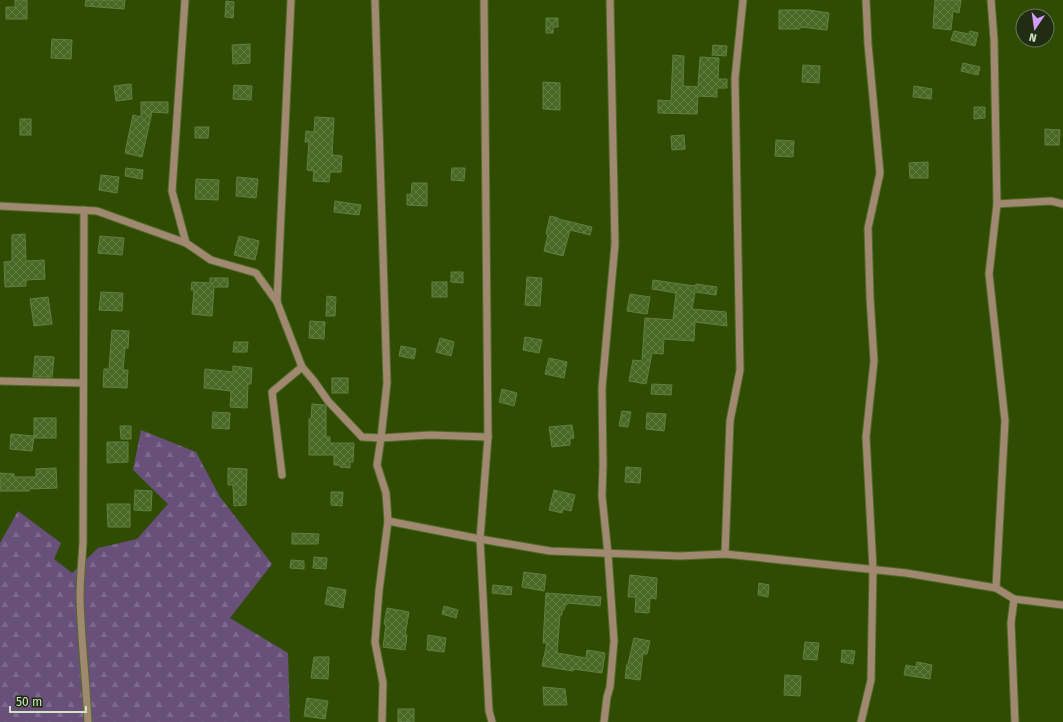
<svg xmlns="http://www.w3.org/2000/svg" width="1063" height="722" font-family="'Fira Sans',sans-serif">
<defs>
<pattern id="forest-firs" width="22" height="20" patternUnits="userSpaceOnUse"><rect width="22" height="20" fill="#68507a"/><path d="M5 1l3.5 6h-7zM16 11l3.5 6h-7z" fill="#7d698b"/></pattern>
<pattern id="building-cross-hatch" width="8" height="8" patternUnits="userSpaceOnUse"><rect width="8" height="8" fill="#496725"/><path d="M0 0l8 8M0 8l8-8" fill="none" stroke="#627d43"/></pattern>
</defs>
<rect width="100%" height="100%" fill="#304c03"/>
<path fill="url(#forest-firs)" d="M141,430l55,22 24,45 52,67 -42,54 58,35 2,69h-290v-179l18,-32 43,32 -7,16 18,14 26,-25 39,-9 31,-35 -35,-34z"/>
<g fill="url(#building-cross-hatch)" stroke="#628140">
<path d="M15,0h12v19h-21v-12h9z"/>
<path d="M86,0h39l-1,9 -39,-3z"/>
<path d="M935,0h26l-2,13 -6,-2 -2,19 -18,-2z"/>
<path d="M226,1l8,1 -1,16 -8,-1z"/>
<path d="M779,10h31l19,3 -2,17 -27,-3v2h-21z"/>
<path d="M546,18h12v9h-5v6h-7z"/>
<path d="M954,31l15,3 1,-3 8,2 -3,13 -24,-6z"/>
<path d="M52,39l20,1 -1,19 -20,-1z"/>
<path d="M250,44v19l-17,1 -1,-19z"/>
<path d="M713,45l14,1 -1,10 -14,-1z"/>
<path d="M673,55l11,1 -1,30 15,1 2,-30 19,1 -1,21h9v9h-10v9l-19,-1 -1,18 -39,-1v-13l13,1z"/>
<path d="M963,63l17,4 -2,8 -17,-4z"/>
<path d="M803,65l17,1 -1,17 -17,-1z"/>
<path d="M543,82l17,1v27l-17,-1z"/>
<path d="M131,84l1,15 -16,2 -2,-15z"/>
<path d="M234,85l18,1 -1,14 -18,-1z"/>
<path d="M914,86l18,3 -1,10 -18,-2z"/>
<path d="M141,102h27v11l-16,-1 -10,45 -17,-4 8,-38 8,2z"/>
<path d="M974,107h11v11l-11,1z"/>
<path d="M315,117l19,1 -2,37 10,1 -1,16h-11l-1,10 -16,-1 1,-10 -7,-1 2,-28h-4l1,-11 8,1z"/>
<rect x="20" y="119" width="11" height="16"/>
<path d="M195,127h14l-1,11h-13z"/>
<path d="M1045,129l15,1 -1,15h-14z"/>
<path d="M684,135l1,14 -13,1 -1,-14z"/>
<path d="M776,140l18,1 -1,16 -18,-1z"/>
<path d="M928,162v16h-18l-1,-15z"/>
<path d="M126,168l17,2 -1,9 -17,-3z"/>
<path d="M452,168h13l-1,13 -13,-1z"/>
<path d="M101,175l18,2 -2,16 -18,-3z"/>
<path d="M237,177l21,2 -2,19 -20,-2z"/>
<path d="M196,179l23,1 -1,20 -23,-1z"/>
<path d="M412,183h15v23l-20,-1v-11l4,1z"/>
<path d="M335,201l26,4 -2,10 -25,-3z"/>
<path d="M550,216l8,2v1l34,8 -2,8 -20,-5 -7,26 -19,-5 4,-16 -2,-1z"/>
<path d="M25,234l1,27 18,-1 1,19 -19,1v6l-21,1 -1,-25 8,-1v-26z"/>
<path d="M100,236l24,2 -2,17 -24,-2z"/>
<path d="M239,236l20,5 -4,19 -21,-5z"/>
<path d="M451,272h12v11l-12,-1z"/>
<path d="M527,277l15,1 -2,28 -15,-1z"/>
<path d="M210,278h18v9h-14l-2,29 -20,-2 2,-24h-3l1,-8 18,1z"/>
<path d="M653,280l42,6 1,-2 21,3 -1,8 -21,-3 -3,17 34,3 1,14 -32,-4 -1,19 -30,-2 -1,15 -11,-1 -6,31 -17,-3 4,-21 9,1 3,-43 28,2 3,-27 -24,-4z"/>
<rect x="432" y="282" width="15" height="15"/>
<path d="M101,292l22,1 -1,18 -23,-1z"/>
<path d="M630,294l20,3 -3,17 -20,-3z"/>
<path d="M327,296l9,1 -1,19h-9z"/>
<path d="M48,297l4,27 -18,2 -4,-27z"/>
<path d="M310,321l15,1 -1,17 -15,-1z"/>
<path d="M112,330l17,1 -1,17h-3l-2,22h5l-1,18 -24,-1 1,-18h5z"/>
<path d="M525,337l17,3 -3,13 -16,-3z"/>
<path d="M440,338l14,4 -3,14 -15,-4z"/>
<path d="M234,342h14l-1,10h-14z"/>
<path d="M401,346l15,3 -2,10 -15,-3z"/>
<path d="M35,356l19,1 -2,20h-19z"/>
<path d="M549,358l18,4 -3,16 -19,-4z"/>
<path d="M233,366l19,2 -1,16h-3l-1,24 -17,-1 1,-16 -27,-3 1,-19 28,3z"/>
<rect x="332" y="378" width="16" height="15"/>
<path d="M652,384l20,1 -1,10 -20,-1z"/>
<path d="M502,389l15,4 -3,13 -15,-4z"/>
<path d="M312,404l13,1 1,1v31h4v6h24l-1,19h-3v6l-10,-1v-2h-6v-10h-25v-36h2z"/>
<path d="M622,411l9,1 -3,15 -9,-1z"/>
<path d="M213,412l17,1 -1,16 -17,-1z"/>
<path d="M647,413l19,1 -2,17 -18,-2z"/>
<rect x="34" y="418" width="22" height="20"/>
<path d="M572,425l2,13 -4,1v6l-18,2 -3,-20z"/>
<path d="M120,426h11v13h-10z"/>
<path d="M11,434l23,2 -2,15 -22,-2z"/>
<path d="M107,442h21v20l-21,1z"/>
<path d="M626,467l15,1 -1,15 -15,-1z"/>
<path d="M56,468l1,20 -28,1v2h-29v-18l14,1v3h22v-8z"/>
<path d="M228,468l19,1 -1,36 -12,1 -1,-21h-5z"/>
<path d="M135,490l17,1 -1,20 -17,-1z"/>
<path d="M554,490l21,5 -4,16 -8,-2 -1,4 -13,-3z"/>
<path d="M331,492h12l-1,14 -11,-1z"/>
<path d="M107,504h23v23h-22z"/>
<path d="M292,533l27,1 -1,10h-26z"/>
<path d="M314,557l13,1 -1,11 -13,-1z"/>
<path d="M291,560l13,1v8l-14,-1z"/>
<path d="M524,572l22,3 -2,16 -22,-4z"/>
<path d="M630,575l27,3 -1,21 -6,-1 -1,15 -14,-1 1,-15h-8z"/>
<path d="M759,583l10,2 -1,12 -10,-2z"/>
<path d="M493,585l19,2 -1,8 -19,-2z"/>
<path d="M328,587l18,3 -3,18 -18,-4z"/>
<path d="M546,593l55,4 -1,9 -33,-3v2h-2l-1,5h-2v5h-2l-3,38 29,5 1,-8 18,3 -3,20 -29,-4v2l-31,-5 5,-23h-4z"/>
<path d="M444,606l14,4 -2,8 -14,-4z"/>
<path d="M387,608l22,4 -4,23h2l-2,15 -22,-3 3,-22 -2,-1z"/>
<path d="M428,635l18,3 -2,14 -17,-2z"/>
<path d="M634,638l16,3 -3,13h-4l-3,26 -15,-2 2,-14h1z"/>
<path d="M805,642l14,1 -2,17 -14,-1z"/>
<path d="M842,650l13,1 -2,13 -12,-2z"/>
<path d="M314,657h15l-1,22 -17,-1z"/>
<path d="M917,662l15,3 -2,14 -26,-4 2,-10 10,2z"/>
<path d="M785,675l16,1 -1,20 -16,-1z"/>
<path d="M543,687l22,2 2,16h-23z"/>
<path d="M307,698l21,3 -3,18 -21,-3z"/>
<rect x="398" y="709" width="16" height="13"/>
</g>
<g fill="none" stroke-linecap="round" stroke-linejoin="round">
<defs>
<g id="minor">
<path d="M185,0l-13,191 14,52"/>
<path d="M375,0l12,383 -6,55 -4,27 9,28 2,28 -9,70 -4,51 8,41 -1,39"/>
<path d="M484,0l4,437 -8,102 70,12 130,5 45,-2 181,19 90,15 18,11 49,6"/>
<path d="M991,0l3,39 3,165 54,-3 12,3"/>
<path d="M0,206l97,5 89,32 25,17 45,13 21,29 25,65 -30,25 10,83"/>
<path d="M84,210l-1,332c-1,19 -3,37 -3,55 1,42 6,83 8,125"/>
<path d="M277,302l14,-302"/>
<path d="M302,367l12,14 14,20 34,36 19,1 49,-3 58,2"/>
<path d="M0,381l83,2"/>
<path d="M388,521l92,18 9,172 3,11"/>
<path d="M725,554l5,-133 10,-51 -5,-292 8,-78"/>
<path d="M996,588l9,-167 -16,-147 8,-70"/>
<path d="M1014,599l-3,24 4,99"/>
<path d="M604,722l3,-25 3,-10 4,-46 -6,-87 -6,-58 1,-31 -1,-77 13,-144 -5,-244"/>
<path d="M861,722l10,-42 2,-111 -7,-132 8,-76 -4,-64 -2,-69 12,-55 -12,-129 -2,-44"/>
</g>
</defs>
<use href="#minor" stroke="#506a29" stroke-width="9"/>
<use href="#minor" stroke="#a08970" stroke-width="7"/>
</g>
<g transform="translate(1035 28) rotate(193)"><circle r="19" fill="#202d12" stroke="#677658"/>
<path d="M0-3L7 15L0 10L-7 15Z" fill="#d49cfc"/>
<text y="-6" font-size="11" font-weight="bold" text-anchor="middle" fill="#d2e4c2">N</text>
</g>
<path d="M10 706v6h76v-6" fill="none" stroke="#d2e4c2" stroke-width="2"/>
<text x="16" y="706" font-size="12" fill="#d2e4c2" stroke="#202d12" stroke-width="3" paint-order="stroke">50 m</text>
</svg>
